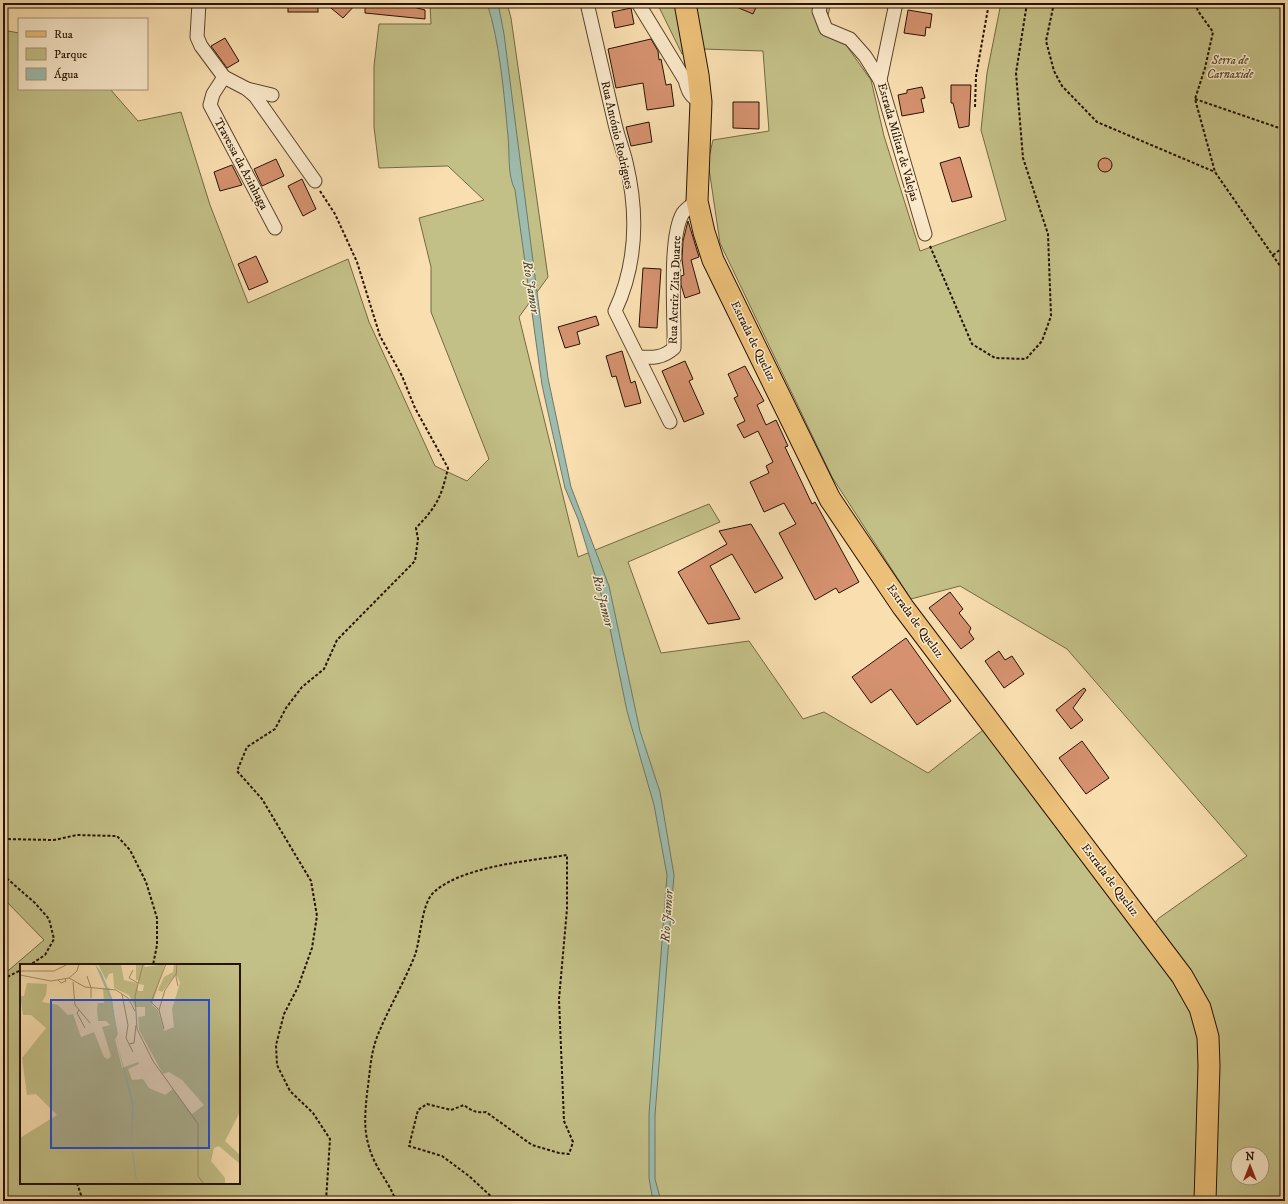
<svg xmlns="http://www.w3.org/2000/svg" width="1288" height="1204" font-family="'IM FELL DW Pica',serif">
<rect width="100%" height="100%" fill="#f9dfb0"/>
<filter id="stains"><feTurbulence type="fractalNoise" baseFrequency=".005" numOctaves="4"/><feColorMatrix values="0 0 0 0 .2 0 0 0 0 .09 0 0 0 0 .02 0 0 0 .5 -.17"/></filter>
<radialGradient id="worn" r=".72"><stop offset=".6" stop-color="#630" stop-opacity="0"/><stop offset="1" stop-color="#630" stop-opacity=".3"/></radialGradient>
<path fill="#c3c087" stroke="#746944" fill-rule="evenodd" d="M430,3h77l4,15 37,259 -29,40 59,240 131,-53 11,18 -92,40 33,91 88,-12 54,78 21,-7 104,61 64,-50 156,208 11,-13 88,-62 -180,-207 -107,-63 -49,13 -79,-122 -112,-234 -12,-81 5,-22 56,-9 -6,-80 -60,-2 -21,5 -25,-51h174l-8,32 23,10 25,35 13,56 36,115 86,-31 -25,-90 6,-57 14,-70h284v1198h-1282v-228l6,-3 35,-30 -41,-42v-868l16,3v56h91l28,32 43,-9 29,93 38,98 100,-44 21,63 66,144 32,15 22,-22 -58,-147v-45l-12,-49 65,-18 -36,-34 -69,2 -5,-41v-61l5,-42h52zM21,965h218v218h-218zM1238,1154h24v24h-24z"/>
<path fill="#9ebcae" stroke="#6e7868" d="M487,3h11l6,31 44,344 23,109 38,99 31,145 20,61 14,83 -19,240v64l6,22h-8l-4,-23v-64l18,-239 -13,-70 -27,-94 -20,-97 -29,-95 -13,-31 -14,-62 -9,-41 -27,-195c-8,-16 -5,-36 -7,-54 -4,-42 -8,-93 -21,-133z"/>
<g fill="#d69270" stroke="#261200">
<rect x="288" y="3" width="30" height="9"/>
<path d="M325,3h32l-14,15z"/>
<path d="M365,3h45v3l15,4v9l-60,-6z"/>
<path d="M727,3h31l-5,11z"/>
<path d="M631,8l3,16 -19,4 -3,-16z"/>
<path d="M908,10l24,4 -2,14 -4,-1 -1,9 -21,-3z"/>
<path d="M225,38l14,23 -12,7 -16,-22z"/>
<path d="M651,39l7,12 1,9 2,-1 5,26 5,-1 3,22 -27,4 -4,-27 -27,5 -8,-39z"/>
<path d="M951,85h20l-2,41 -10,2 -6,-25h-2z"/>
<path d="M922,87l3,11 -4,1 3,13 -22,4 -4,-21 9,-2v-3z"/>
<path d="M733,102h26v27l-26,-1z"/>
<path d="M649,122l3,20 -21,4 -5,-19z"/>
<path d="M960,157l12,40 -20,5 -12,-39z"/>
<circle cx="1105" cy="165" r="7"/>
<path d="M276,159l8,17 -22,10 -8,-17z"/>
<path d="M232,165l10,20 -22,6 -6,-19z"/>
<path d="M302,179l14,30 -13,7 -15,-30z"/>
<path d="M688,221l11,36 -8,3 9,33 -15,5 -4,-13v-9l3,-1 -2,-16 1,-18z"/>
<path d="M256,256l12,26 -19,8 -11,-26z"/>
<path d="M643,268l18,1 -4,59 -18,-1z"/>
<path d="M596,316l3,9 -22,7 3,12 -15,4 -7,-21z"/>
<path d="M622,351l9,32 4,-2 6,22 -16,4 -9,-31 -4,1 -6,-21z"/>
<path d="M685,361l8,18 -4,2 15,33 -20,8 -22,-51z"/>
<path d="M745,366l19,35 -7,4 9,20 10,-5 12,26 -3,1 27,57 3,-2 44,80 -20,11 -3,-5 -21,12 -36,-67 17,-9 -12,-21 -20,9 -14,-30 19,-9 -3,-7 7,-4 -15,-31 -14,7 -7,-13 8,-4 -11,-23 4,-2 -10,-22z"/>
<path d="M751,524l32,54 -28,15 -23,-39 -22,12 30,53 -32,5 -30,-52 49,-28 -8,-13z"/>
<path d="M950,592l13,17 -4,4 12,15 -2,4 5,7 -13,10 -32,-41z"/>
<path d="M906,638l45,63 -34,24 -26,-36 -20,14 -19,-26z"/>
<path d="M999,651l6,9 7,-4 12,18 -20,14 -19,-27z"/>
<path d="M1084,688l2,2 -13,18 10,12 -12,9 -15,-19z"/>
<path d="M1082,741l27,37 -23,16 -27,-36z"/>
</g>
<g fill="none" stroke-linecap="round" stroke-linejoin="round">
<defs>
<g id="street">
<path d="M199,3l-2,34 4,9 23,31 23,12 8,7 60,85"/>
<path d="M587,3c9,40 19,81 28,121 3,13 8,26 11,38 12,50 11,102 -11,149l55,111"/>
<path d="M638,3l47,77c3,11 5,17 16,22"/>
<path d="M821,3l-2,8 7,18 24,10 15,17 15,24 45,154"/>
<path d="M224,77l-11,17 -3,11 65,123"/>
<path d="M880,80l16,-77"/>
<path d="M247,89l25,6"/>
<path d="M639,357c14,1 24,1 35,-9 1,-30 -6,-111 9,-135 4,-5 9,-8 14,-12"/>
</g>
<path id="primary" d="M685,3l13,72 3,27 -4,99 7,31 9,28 117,239 73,108 279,369 18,32 8,29 1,29 -4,135"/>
</defs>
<use href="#street" stroke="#5b452c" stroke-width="15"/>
<use href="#primary" stroke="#261200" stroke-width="23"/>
<g stroke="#261200" stroke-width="2" stroke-dasharray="3 2" stroke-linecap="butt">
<path d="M1054,3l-8,38 8,30 8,15 35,36 118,50"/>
<path d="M1195,3l3,8 15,21 -8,36 -10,31 20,73 70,101"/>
<path d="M1195,99l90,31"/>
<path d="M975,107l1,-31 13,-73"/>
<path d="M320,191l15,23 22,48 23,74 22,40 13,32 33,60c-7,30 -11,38 -32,60l2,11 -3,22 -78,79 -13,29 -22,18 -16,21 -11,21 -28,18 -10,24 25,28 49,82 6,35 -5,32 -14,39 -14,27 -8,31 1,20 13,26 23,22 17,26 -4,62"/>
<path d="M930,246l42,98 23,14 31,1 16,-18 9,-25 -3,-82 -25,-76 -7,-85 11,-70"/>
<path d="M1273,255l12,-9"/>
<path d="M3,839l51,1 23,-5 40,1 13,14 16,32 11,36v27l-4,20"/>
<path d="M3,875l32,28 14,16 5,20 -9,16 -15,10"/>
<path d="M3,979l18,-9"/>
<path d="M77,1183l6,18"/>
<path d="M396,1201c-6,-17 -19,-31 -25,-48 -8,-22 -6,-38 -4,-60 3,-19 3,-37 10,-56 11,-28 27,-54 38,-82 6,-17 6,-51 19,-63 29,-26 95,-31 133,-37v54l-8,90 5,122 9,21 -4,12 -10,-1 -27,-8 -46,-33c-9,1 -15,-1 -22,-7l-13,5 -24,-6 -9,6 -9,36 33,10 27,20 27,25"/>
</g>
<use href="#street" stroke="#fbeacc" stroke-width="13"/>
<use href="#primary" stroke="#ecc078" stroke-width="21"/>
</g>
<g text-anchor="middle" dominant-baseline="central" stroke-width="3" stroke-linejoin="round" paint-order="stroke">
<g font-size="12" font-style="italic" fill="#5d4f2f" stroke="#fbeacc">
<text x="1230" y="60">Serra de<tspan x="1230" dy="14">Carnaxide</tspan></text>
</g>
<g font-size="12" fill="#261200" stroke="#fbeacc">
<text transform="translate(617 135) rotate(77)">Rua António Rodrigues</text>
<text transform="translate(898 142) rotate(74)">Estrada Militar de Valejas</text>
<text transform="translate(241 164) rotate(62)">Travessa da Azinhaga</text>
<text transform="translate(675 290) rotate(-88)">Rua Actriz Zita Duarte</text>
<text transform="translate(753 341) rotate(64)">Estrada de Queluz</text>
<text transform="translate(915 621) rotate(54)">Estrada de Queluz</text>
<text transform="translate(1110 880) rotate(53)">Estrada de Queluz</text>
</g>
<g font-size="13" font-style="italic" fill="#504e3d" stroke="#fbeacc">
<text transform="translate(531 287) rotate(81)">Rio Jamor</text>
<text transform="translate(603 601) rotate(76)">Rio Jamor</text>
<text transform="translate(667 916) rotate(-86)">Rio Jamor</text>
</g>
</g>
<g transform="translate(20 964)">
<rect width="220" height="220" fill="#f9dfb0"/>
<path d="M78,0h26l-3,1 3,15 13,3 1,8h5l1,-6 -5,-1v-4h-3v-16h8l1,3 20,-3 -13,41 6,5 6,21 10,-4 -2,-18 8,-26 -4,-9 -14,18 -4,-2 6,-13 9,-5 1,-8h66v148l-15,29 15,14v9l-21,-18 -5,2 -3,13 14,17v6h-205v-46l37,-23 -21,-21 -9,1 -5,-37 24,-30 -15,-13h-8l-3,-19h4l3,-13 20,1 -1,11 -4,7 16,3 10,10 5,-1 8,23 13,-5 10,25 4,2 3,-3 -9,-29 8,-2 -4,-4h-8l-1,-13 1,-5h6l-1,-15h6l9,46 -3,5 7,29 16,-6 1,2 -11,5 4,11 11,-1 6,9 16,7 8,-6 19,25 12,-9 -22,-25 -13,-8 -6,2 -24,-44 -1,-13 7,-1v-9h-10l-6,-12 -15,-7 -1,-15 -4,1 -3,6z" fill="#c3c087"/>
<path d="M75,0l6,8 11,26 6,49 14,50 2,10 -3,38 3,10 2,21 4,8 -5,-7 -4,-33 1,-40 -14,-57 -7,-46z" fill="#9ebcae"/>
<path fill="none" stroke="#a58d6a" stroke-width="1" d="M123,0l-8,32 2,33 16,32 45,63v52l6,8M157,0l-1,13 2,9M113,6l-4,8 9,5M0,7h34l14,-7M0,11l31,6 18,-3 16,9 31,3 12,8 7,13M67,12l4,12v10M49,14l8,-7 2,-7M38,16l3,3 5,-2 -1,-3M53,18l2,23 15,18M102,30l6,31 -2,13 7,14M59,46l-2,3 8,15M139,46l6,-20 11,-16M144,65l-5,-19 -8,-8 15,-38M109,80l5,-1 2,-18"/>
<path fill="#1d4ed8" fill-opacity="0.15" stroke="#1d4ed8" stroke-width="2" d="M31,36h158v148h-158z"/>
<rect width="220" height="220" fill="none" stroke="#261200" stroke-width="2"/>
</g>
<rect width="1288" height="1204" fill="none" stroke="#f9dfb0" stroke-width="16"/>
<rect x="4" y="4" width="1280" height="1196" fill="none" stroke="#261200" stroke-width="2"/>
<rect x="8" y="8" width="1272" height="1188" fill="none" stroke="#261200"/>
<rect x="18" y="18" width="130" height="72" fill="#fbeacc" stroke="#a6947a"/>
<rect x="26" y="31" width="20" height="6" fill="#ecc078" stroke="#a6947a"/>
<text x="54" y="38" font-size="12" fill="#261200">Rua</text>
<rect x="26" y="48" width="20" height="12" fill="#c3c087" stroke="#a6947a"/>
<text x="54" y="58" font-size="12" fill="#261200">Parque</text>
<rect x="26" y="68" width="20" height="12" fill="#9ebcae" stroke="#a6947a"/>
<text x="54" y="78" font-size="12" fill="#261200">Água</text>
<g transform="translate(1250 1166)"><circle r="19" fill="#fbeacc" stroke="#a6947a"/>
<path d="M0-3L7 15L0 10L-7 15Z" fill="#8f2418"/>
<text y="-6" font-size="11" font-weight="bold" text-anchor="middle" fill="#261200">N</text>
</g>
<rect width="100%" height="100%" filter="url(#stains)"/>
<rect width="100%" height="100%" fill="url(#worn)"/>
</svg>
